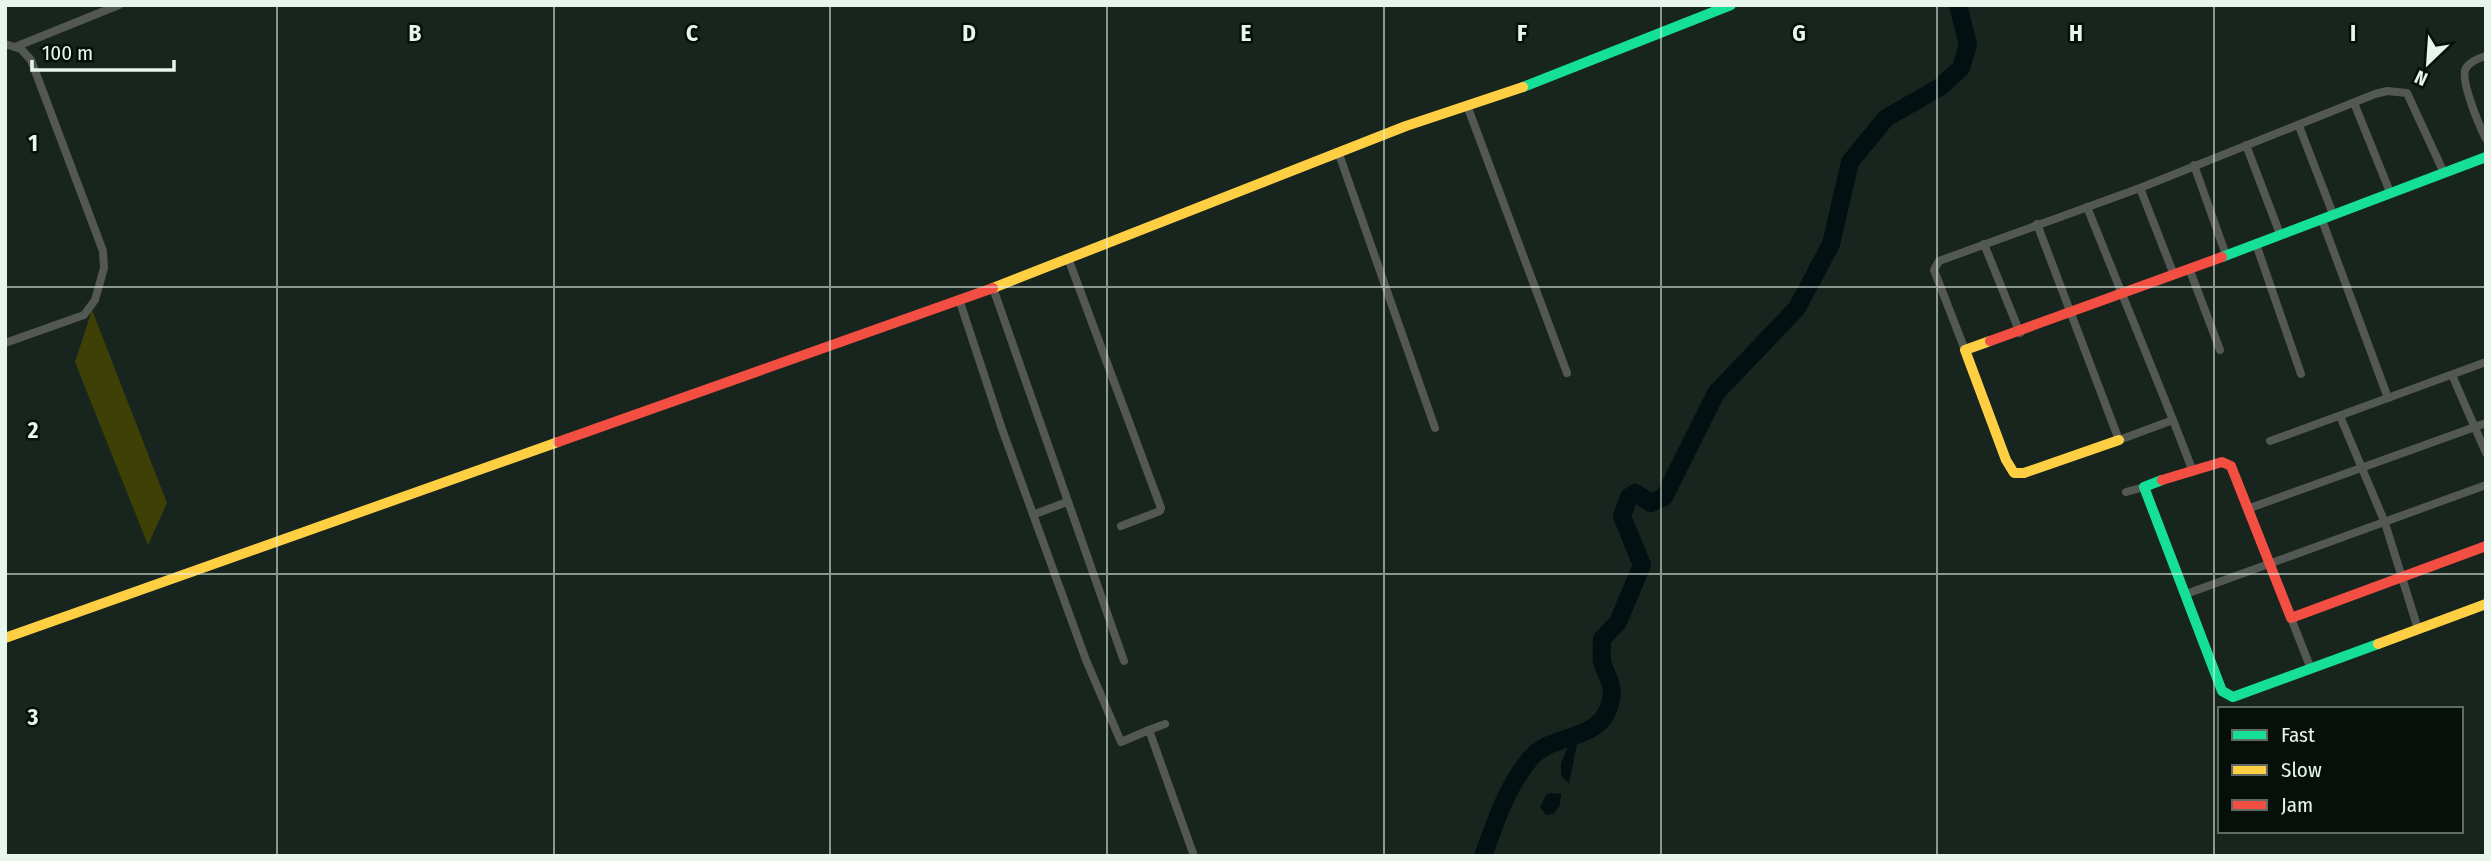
<svg xmlns="http://www.w3.org/2000/svg" width="2491" height="861" font-family="'Fira Sans Condensed',sans-serif">
<rect width="100%" height="100%" fill="#18241e"/>
<path fill="#3f4006" d="M92,310l75,193 -19,42 -73,-183z"/>
<g fill="#021012">
<path d="M1577,744l-8,40 -8,-8v-13l7,-16z"/>
<path d="M1551,793l10,1 -1,11 -6,9 -8,1 -6,-8 6,-12z"/>
</g>
<g fill="none" stroke-linecap="round" stroke-linejoin="round">
<path stroke="#021012" stroke-width="18" d="M1483,856c13,-35 23,-68 47,-97 24,-30 78,-13 82,-67 0,-10 -8,-21 -10,-31 -1,-7 0,-15 0,-22l16,-17 24,-57 -20,-49 7,-19 6,-4 16,10 13,-6 52,-104 81,-85 34,-64 19,-82 36,-44 54,-31 21,-19 7,-23 -10,-40"/>
<g stroke="#545854" stroke-width="8">
<path d="M5,44l16,5 10,11 72,191 1,17 -9,32 -11,15 -79,28"/>
<path d="M15,47l104,-42"/>
<path d="M2486,56c-7,2 -16,6 -20,12 -7,11 14,59 20,71"/>
<path d="M2354,103l36,89"/>
<path d="M1468,108l99,265"/>
<path d="M2299,126l34,88"/>
<path d="M2246,145l34,89"/>
<path d="M1339,154l96,274"/>
<path d="M2194,165l32,90"/>
<path d="M2140,188l34,87"/>
<path d="M2322,220l66,178"/>
<path d="M2037,224l82,216 54,-20 -86,-213"/>
<path d="M1984,244l36,89"/>
<path d="M2256,244l45,130"/>
<path d="M1068,258l93,250 -1,3 -39,15"/>
<path d="M2189,268l31,82"/>
<path d="M993,288l131,373"/>
<path d="M959,299l43,130 84,231 35,82 28,-12 45,126"/>
<path d="M1965,350l-31,-80 5,-9 201,-73 235,-94 12,-3 20,2 37,80"/>
<path d="M2452,375l34,78"/>
<path d="M2340,416l45,107 33,106"/>
<path d="M2173,420l19,49"/>
<path d="M2270,441l216,-79"/>
<path d="M2126,492l18,-5"/>
<path d="M2250,508l236,-85"/>
<path d="M1035,514l32,-12"/>
<path d="M2186,594l300,-109"/>
<path d="M2291,618l20,51"/>
<path d="M1149,730l16,-6"/>
</g>
<g stroke="#16e098" stroke-width="10">
<path d="M1523,87l208,-82"/>
<path d="M2222,257l264,-100"/>
<path d="M2162,480l-18,7 78,204 11,6 145,-53"/>
</g>
<g stroke="#ffcf43" stroke-width="10">
<path d="M993,288l413,-162 117,-39"/>
<path d="M1990,341l-25,9 41,110 8,13h10l95,-33"/>
<path d="M5,638l553,-196"/>
<path d="M2378,644l108,-40"/>
</g>
<g stroke="#f24e42" stroke-width="10">
<path d="M1990,341l232,-84"/>
<path d="M558,442l435,-154"/>
<path d="M2162,480l60,-18 9,4 60,152 195,-72"/>
</g>
</g>
<path fill="none" stroke="#e8f5ed" stroke-width="2" stroke-opacity="0.55" d="M277,5v851M554,5v851M830,5v851M1107,5v851M1384,5v851M1661,5v851M1937,5v851M2214,5v851M5,287h2481M5,574h2481"/>
<g font-size="23" text-anchor="middle" font-weight="bold" fill="#e8f5ed" stroke="#060f0a" stroke-width="5" stroke-linejoin="round" paint-order="stroke">
<text x="415" y="41">B</text>
<text x="692" y="41">C</text>
<text x="969" y="41">D</text>
<text x="1246" y="41">E</text>
<text x="1522" y="41">F</text>
<text x="1799" y="41">G</text>
<text x="2076" y="41">H</text>
<text x="2353" y="41">I</text>
<text x="33" y="151">1</text>
<text x="33" y="438">2</text>
<text x="33" y="725">3</text>
</g>
<rect width="2491" height="861" fill="none" stroke="#e8f5ed" stroke-width="14"/>
<rect x="2218" y="707" width="245" height="126" fill="#060f0a" stroke="#606b65" stroke-width="2"/>
<rect x="2232" y="730" width="35" height="10" fill="#16e098" stroke="#606b65" stroke-width="2"/>
<text x="2281" y="742" font-size="21" fill="#e8f5ed">Fast</text>
<rect x="2232" y="765" width="35" height="10" fill="#ffcf43" stroke="#606b65" stroke-width="2"/>
<text x="2281" y="777" font-size="21" fill="#e8f5ed">Slow</text>
<rect x="2232" y="800" width="35" height="10" fill="#f24e42" stroke="#606b65" stroke-width="2"/>
<text x="2281" y="812" font-size="21" fill="#e8f5ed">Jam</text>
<g transform="translate(2428 63) rotate(205)" stroke="#060f0a" stroke-width="5" paint-order="stroke">
<path d="M0-5L12 26L0 18L-12 26Z" fill="#e8f5ed"/>
<text y="-10" font-size="19" font-weight="bold" text-anchor="middle" fill="#e8f5ed">N</text>
</g>
<path d="M32 60v10h142v-10" fill="none" stroke="#e8f5ed" stroke-width="3.5"/>
<text x="42" y="60" font-size="21" fill="#e8f5ed" stroke="#060f0a" stroke-width="5" paint-order="stroke">100 m</text>
</svg>
